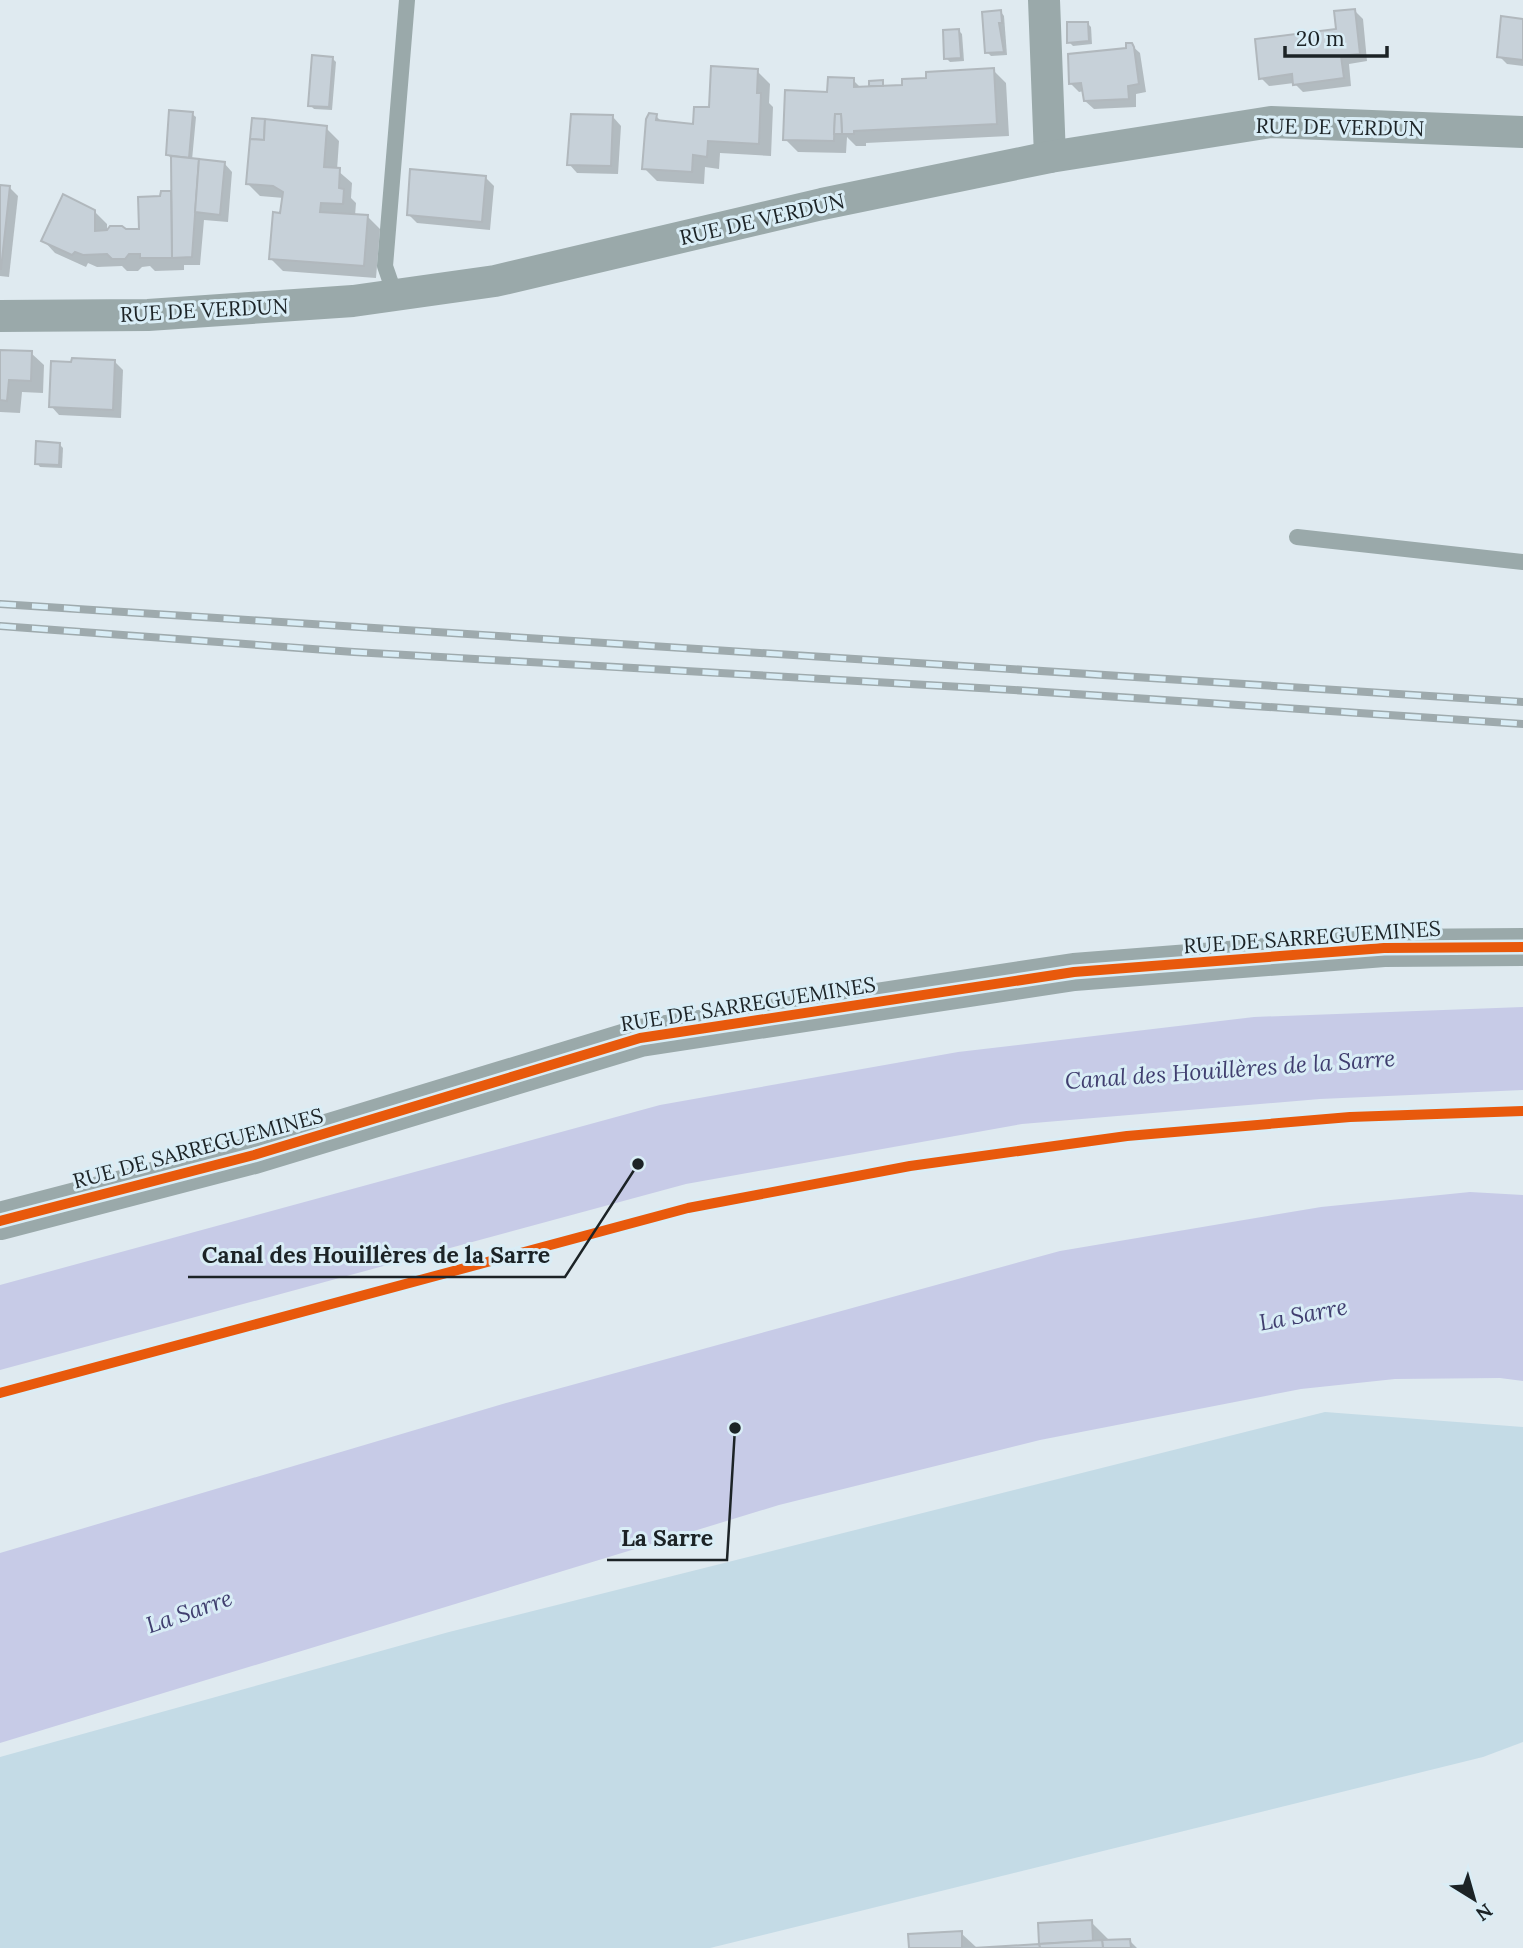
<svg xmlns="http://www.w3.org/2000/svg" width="1523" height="1948" font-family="Lora,serif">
<rect width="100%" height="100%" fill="#dfeaf0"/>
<path fill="#c4dbe6" d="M1325,1412l198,15v315l-40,15 -773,191h-710v-191l449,-125z"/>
<g fill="#c7cbe7">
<path d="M1523,1007v83l-203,9 -298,25 -336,60 -686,186v-85l660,-180 298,-53 296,-35z"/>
<path d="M1470,1192l53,3v186l-23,-3 -105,1 -94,10 -261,51 -261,65 -779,238v-190l506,-150 554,-152 261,-44z"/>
</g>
<g fill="#0003">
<path d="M1354,10l9,9 4,42 -18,3 2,22 -48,6 -9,-9 -25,3 -8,-8 77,-47z"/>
<path d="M1001,12l3,4 3,39 -16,1 -4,-4z"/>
<path d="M1523,21v45l-16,-2 -8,-8z"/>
<path d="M1087,23l4,4 1,17 -19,2 -4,-4z"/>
<path d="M958,30l4,4 2,27 -14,1 -4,-4z"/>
<path d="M1131,45l9,8 6,39 -10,2v13l-42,2 -9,-8 -1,-10 -5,1 -8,-8z"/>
<path d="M332,58l4,4 -4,48 -18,-1 -4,-4z"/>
<path d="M993,70l13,13 3,53 -143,7v3h-10l-9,-9 -1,16 -48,-1 -13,-13 44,-46 24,-13 8,8h10v-5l11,-1 4,6 17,-1 25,-7z"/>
<path d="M757,71l13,13 -1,19 4,4 -2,49 -51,-3 -1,16 -14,-2 -1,17 -47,-3 -13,-13 12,-52 6,6 33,4 16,-17z"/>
<path d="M192,114l4,3 -4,43 32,3 8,9 -4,50 -24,-2 -4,45h-16v5l-29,1 -5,-5 -8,1 -4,4h-11l-5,-5 -25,1 -9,-4 -2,4 -31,-14 -12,-13 51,-29 13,13v8l34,-2 21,-33 8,-4 3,2 -2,-37 -4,-4z"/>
<path d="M613,117l8,9 -3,48 -41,-1 -8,-9z"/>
<path d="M326,128l13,13 -2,29 15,13 -1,15 5,5 -1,13h12l13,13 -4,49 -93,-7 -13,-13 12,-43 2,-17 -24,-2 -13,-13z"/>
<path d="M486,178l8,8 -4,44 -73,-7 -9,-9z"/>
<path d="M0,187l10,1 8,8 -9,81 -9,-1z"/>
<path d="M0,352l31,1 13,12 -1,28 -21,-1 -2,21 -20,-1z"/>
<path d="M114,361l9,9 -2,48 -62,-3 -8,-9z"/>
<path d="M59,444l4,4 -1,20 -22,-1 -3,-4z"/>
<path d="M1091,1922l20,20 19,-1 7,7h-134l38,-2z"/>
<path d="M961,1933l16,15h-66z"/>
</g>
<g fill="#c7d1d9" stroke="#b1b8bd" stroke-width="2">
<path d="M1355,9l5,45 -19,2 3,22 -51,7 -1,-11 -33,5 -4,-40 81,-10 -2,-18z"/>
<path d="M1001,10l1,13h-3l5,29 -19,1 -3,-41z"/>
<path d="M1501,16l22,3v41l-26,-3z"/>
<path d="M1067,22h21l1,19 -22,2z"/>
<path d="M959,29l2,29 -17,1 -1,-29z"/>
<path d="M1126,43h6l2,4 5,37 -11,2 1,13 -45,2 -3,-18 -12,1 -1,-30 58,-6z"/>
<path d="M312,55l21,2 -4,50 -21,-1z"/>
<path d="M711,66l47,3 -1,24h4l-2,51 -51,-3 -1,16 -14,-2 -1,17 -50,-3 4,-50 3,-6 8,1 -1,6 37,4 1,-17h15z"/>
<path d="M994,68l3,56 -143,7v3h-12l-1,-20h-6l-1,27 -51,-1 2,-50 42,2 1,-15 26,1v9l48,-2v-6l24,-1v-6z"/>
<path d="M883,80v6h-14v-5z"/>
<path d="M169,110l24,2 -4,46 -23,-3z"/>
<path d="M571,114l42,1 -2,51 -44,-1z"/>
<path d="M835,114h6l1,20h-8z"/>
<path d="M252,118l13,1 -1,21 -14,-1z"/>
<path d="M265,119l62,7 -3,41 16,1 -1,20 5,1 -1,15 -22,-1 -1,9 48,3 -4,51 -95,-7 4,-47 7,1 3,-21 -10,-6 -27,-2 4,-45 14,1z"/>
<path d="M171,156l28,3 -7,98 -20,1z"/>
<path d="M199,159l26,3 -5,53 -25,-3z"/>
<path d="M410,169l76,7 -4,46 -75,-7z"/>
<path d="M0,185l10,1 -9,83h-1z"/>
<path d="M161,191h10l1,67h-32v-4h-11l-4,5h-13l-5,-5 -24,1 -8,-3 -3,3 -31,-14 22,-47 32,16v21l12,-1 3,-4h12l4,3h13l-1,-32 22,-1z"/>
<path d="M0,350l32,1 -1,30 -22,-1 -2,21 -7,-1z"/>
<path d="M72,358l43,2 -2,50 -64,-3 2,-46 20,1z"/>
<path d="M36,441l24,2 -1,22 -24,-1z"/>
<path d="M1092,1920l1,21 -54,3 -1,-21z"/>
<path d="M962,1931v17h-53l-1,-14z"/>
<path d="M1130,1939l1,9h-28l-1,-8z"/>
<path d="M1102,1940l1,8h-63l-1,-4z"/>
<path d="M1039,1944l1,4h-67z"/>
</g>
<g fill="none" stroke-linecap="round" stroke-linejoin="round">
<g stroke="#9aa9aa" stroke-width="16">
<path d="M395,295l-10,-29 22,-266"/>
<path d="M1297,537l226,25"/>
</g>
<g stroke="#9aa9aa" stroke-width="32">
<path d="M1044,0l6,157"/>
<path d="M0,316l148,-1 205,-14 142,-20 327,-77 228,-47 221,-35 252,10"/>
</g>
<path stroke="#9aa9aa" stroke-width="38" d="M0,1221l254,-66 386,-117 434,-66 310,-24 139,-1"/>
<defs>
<g id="rail">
<path d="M0,604l1523,98"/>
<path d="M0,626l354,26 660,38 509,34"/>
</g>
</defs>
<use href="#rail" stroke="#9eaaad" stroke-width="8"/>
<use href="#rail" stroke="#d9edf6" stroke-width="5" stroke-dasharray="16" stroke-linecap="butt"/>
<defs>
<g id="cycleway">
<path d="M0,1221l254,-66 386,-117 434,-66 310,-24 139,-1"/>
<path d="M0,1393l688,-185 222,-42 217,-30 223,-19 173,-6"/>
</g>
</defs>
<use href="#cycleway" stroke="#d9edf6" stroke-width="15"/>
<use href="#cycleway" stroke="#e8590c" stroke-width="10"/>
</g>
<g text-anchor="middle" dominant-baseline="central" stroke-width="6" stroke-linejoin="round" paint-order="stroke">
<g font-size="21" fill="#1c2326" stroke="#d9edf6">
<text transform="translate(1340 127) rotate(1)">RUE DE VERDUN</text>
<text transform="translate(762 219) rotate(-13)">RUE DE VERDUN</text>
<text transform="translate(204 310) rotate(-3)">RUE DE VERDUN</text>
<text transform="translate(1312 937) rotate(-4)">RUE DE SARREGUEMINES</text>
<text transform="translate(748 1004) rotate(-9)">RUE DE SARREGUEMINES</text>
<text transform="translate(198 1148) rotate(-15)">RUE DE SARREGUEMINES</text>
</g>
<g font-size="23" font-style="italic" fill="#403e6f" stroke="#d9edf6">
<text transform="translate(1230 1069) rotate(-4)">Canal des Houillères de la Sarre</text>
<text transform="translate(1303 1314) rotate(-11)">La Sarre</text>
<text transform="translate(189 1611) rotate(-19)">La Sarre</text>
</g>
</g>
<path fill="none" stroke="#1c2326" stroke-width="2.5" d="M638 1164L565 1277H188M735 1428L727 1560H607"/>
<g fill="#1c2326" stroke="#d9edf6" stroke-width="2.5">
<circle cx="638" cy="1164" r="7"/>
<circle cx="735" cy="1428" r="7"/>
</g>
<g font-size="23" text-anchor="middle" font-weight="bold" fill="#1c2326" stroke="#d9edf6" stroke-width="6" stroke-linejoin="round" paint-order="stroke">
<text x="376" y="1263">Canal des Houillères de la Sarre</text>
<text x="667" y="1546">La Sarre</text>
</g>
<g transform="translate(1474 1899) rotate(143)" stroke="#d9edf6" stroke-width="5" paint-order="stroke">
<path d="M0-5L12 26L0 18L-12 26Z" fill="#1c2326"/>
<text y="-10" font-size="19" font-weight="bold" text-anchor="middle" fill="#1c2326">N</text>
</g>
<path d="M1285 46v10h102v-10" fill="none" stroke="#1c2326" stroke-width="3.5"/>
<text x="1296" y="46" font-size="21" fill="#1c2326" stroke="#d9edf6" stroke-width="5" paint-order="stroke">20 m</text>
</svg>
